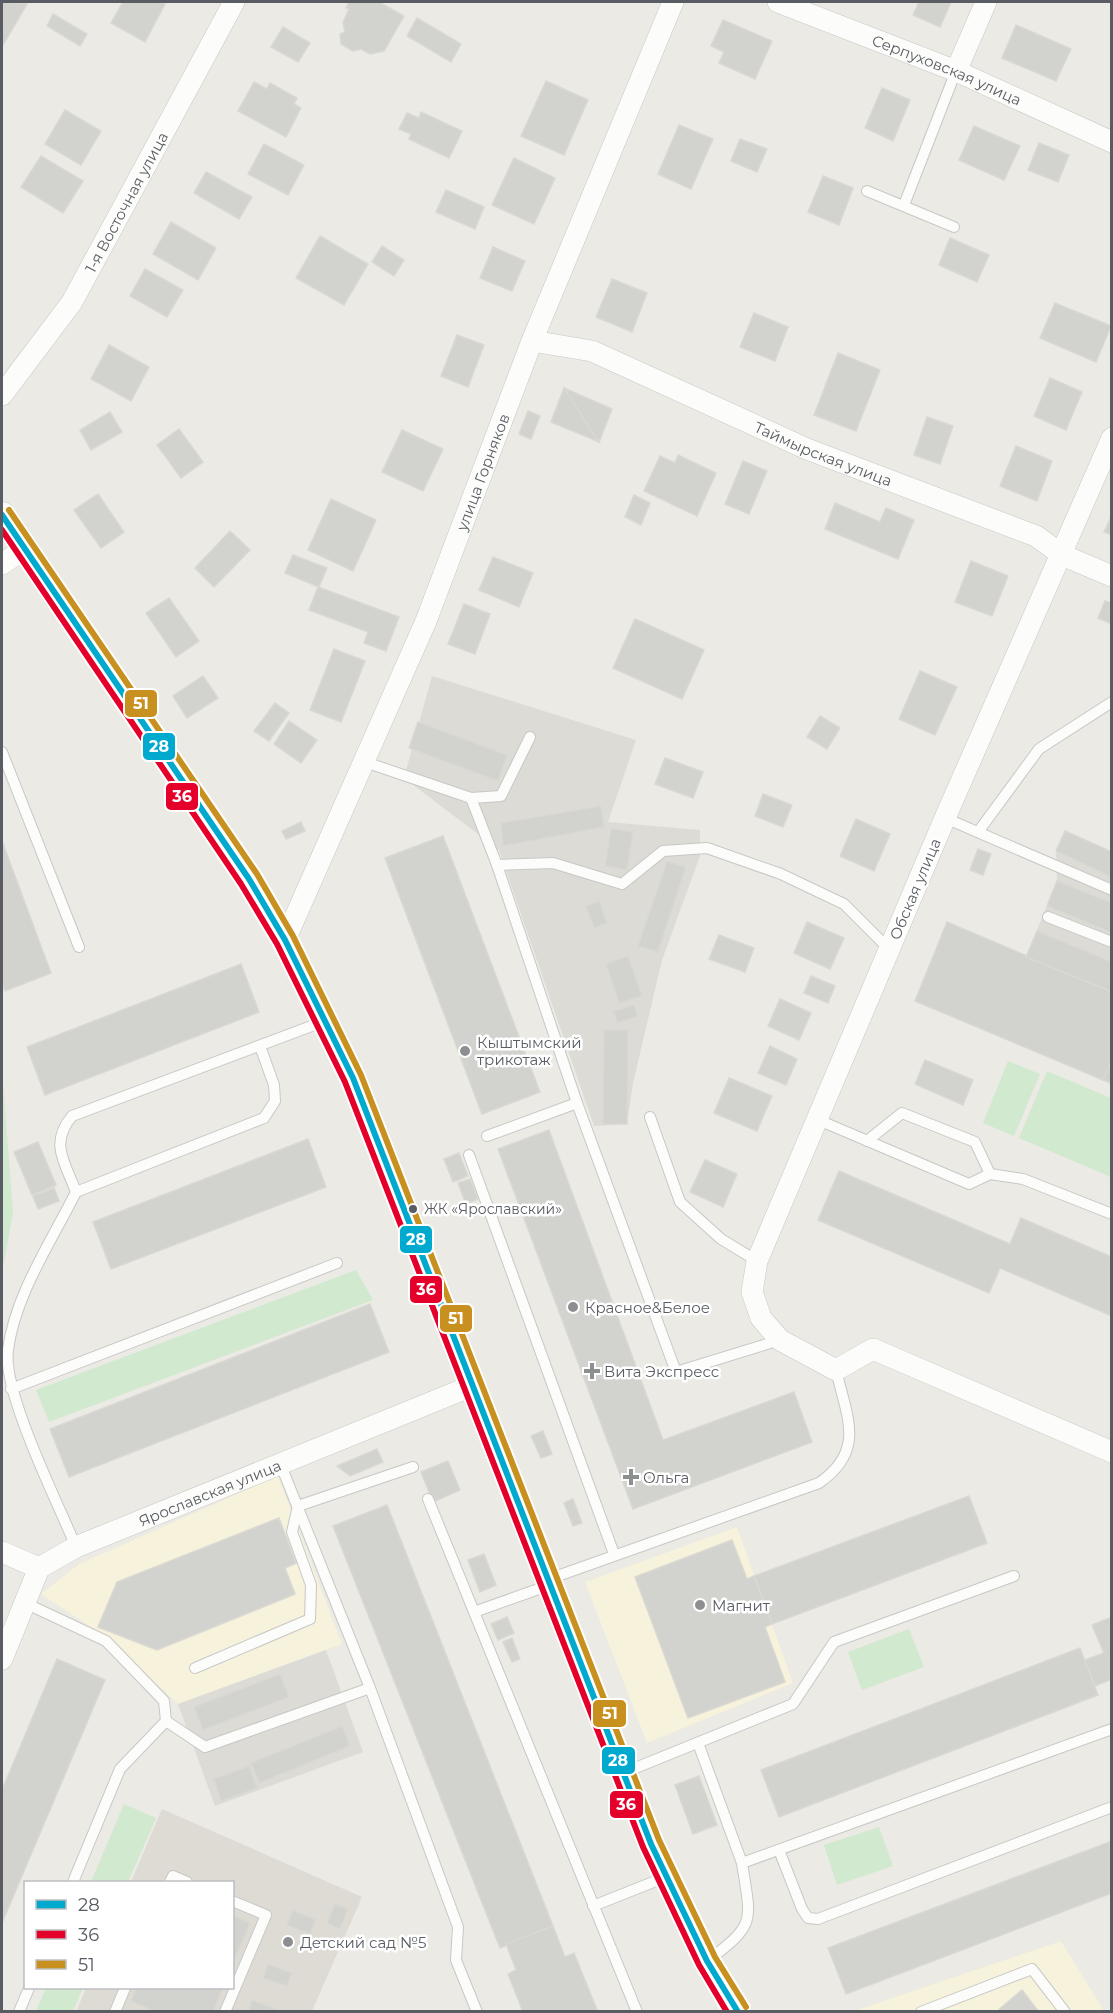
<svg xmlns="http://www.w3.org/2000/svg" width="1113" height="2013" font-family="Montserrat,sans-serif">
<rect width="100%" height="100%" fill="#ebeae4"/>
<g fill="#f6f2db">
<path d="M278,1476l64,168 -164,60 -66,-63 -71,-47 38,-30z"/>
<path d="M737,1527l56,156 -146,60 -62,-161z"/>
<path d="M1061,1941l43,70 -253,1z"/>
</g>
<g fill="#dcdbd5">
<path d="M432,676l204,64 -28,82 92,8v26l-38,104 -29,123 -6,41 -33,2 -95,-276 -95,-72z"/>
<path d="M1065,831l46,21v140l-85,-35 31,-76 -1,-30z"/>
<path d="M326,1650l37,102 -148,54 -37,-102z"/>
</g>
<path fill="#dddbd3" d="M162,1809l200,88 -50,114 -236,1 10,-24h146v-106h-101z"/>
<g fill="#d0e9cf">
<path d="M1008,1061l32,13 -26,62 -31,-13z"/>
<path d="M2,1070l11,143 -11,60z"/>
<path d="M1047,1071l64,27v79l-92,-39z"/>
<path d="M356,1270l17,30 -324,122 -13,-32z"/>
<path d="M909,1629l15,38 -62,23 -14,-38z"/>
<path d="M124,1804l32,14 -28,64h-37z"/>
<path d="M879,1827l14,39 -56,19 -13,-40z"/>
<path d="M46,1988h37l-10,23h-37z"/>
</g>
<g fill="#d2d2ce" stroke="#dad8d3" stroke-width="1.5">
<path d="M2,2l25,2 -25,43z"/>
<path d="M123,2h37l5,2 -20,38 -34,-19z"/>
<path d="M349,2h30l25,14 -20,35 -14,3 -9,-5 -8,2 -12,-7 -1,-10 5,-2 -2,-10 6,-13 -3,-1z"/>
<path d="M919,2h32l-11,25 -27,-12z"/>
<path d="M53,14l34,20 -7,12 -33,-20z"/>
<path d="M417,18l44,26 -10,18 -44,-26z"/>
<path d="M723,20l49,21 -17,38 -36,-16 5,-11 -13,-6z"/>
<path d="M1016,25l55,24 -15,32 -54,-23z"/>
<path d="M283,27l27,16 -12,19 -27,-15z"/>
<path d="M546,81l42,19 -24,55 -43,-19z"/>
<path d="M254,82l13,7 3,-6 27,15 -3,6 7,4 -15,29 -48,-26z"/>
<path d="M882,88l28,12 -17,41 -28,-13z"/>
<path d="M65,110l36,21 -20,34 -36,-21z"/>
<path d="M421,112l41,19 -13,27 -40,-19 2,-5 -12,-5 8,-16 12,5z"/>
<path d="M679,125l34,14 -22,50 -33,-15z"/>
<path d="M974,126l46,20 -16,34 -45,-20z"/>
<path d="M740,139l27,10 -10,23 -26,-11z"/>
<path d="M1039,143l30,12 -11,27 -30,-12z"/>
<path d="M264,144l40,21 -16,30 -40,-21z"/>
<path d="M41,156l42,25 -20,32 -42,-26z"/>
<path d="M514,158l41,20 -21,46 -42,-19z"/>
<path d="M206,172l46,25 -13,22 -45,-26z"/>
<path d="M823,176l30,12 -14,37 -31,-13z"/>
<path d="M446,190l38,17 -9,22 -39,-17z"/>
<path d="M171,222l45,26 -18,32 -45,-26z"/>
<path d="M320,236l48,28 -24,41 -48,-27z"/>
<path d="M950,238l39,17 -12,27 -38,-17z"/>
<path d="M382,246l22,14 -10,16 -22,-14z"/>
<path d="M493,247l32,14 -13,30 -32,-13z"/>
<path d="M145,269l38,21 -16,27 -37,-21z"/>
<path d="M612,279l35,14 -15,39 -36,-15z"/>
<path d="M1055,303l56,23 -15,36 -56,-24z"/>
<path d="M754,313l34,14 -13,34 -35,-14z"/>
<path d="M457,335l27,10 -16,42 -27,-11z"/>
<path d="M109,345l40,22 -18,34 -40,-22z"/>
<path d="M838,353l42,17 -24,61 -42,-16z"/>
<path d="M1050,378l32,14 -16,38 -32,-14z"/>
<path d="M564,388l35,54 -48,-20z"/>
<path d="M564,388l48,21 -13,33z"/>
<path d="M528,411l12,5 -9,23 -12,-5z"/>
<path d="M110,412l12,20 -31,18 -11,-20z"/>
<path d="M927,417l26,9 -13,38 -26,-9z"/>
<path d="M179,429l24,33 -22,16 -24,-33z"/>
<path d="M402,430l41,19 -20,42 -41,-19z"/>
<path d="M1016,446l36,15 -15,40 -37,-15z"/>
<path d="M678,455l38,18 -19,43 -53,-25 16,-35 15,7z"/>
<path d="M743,461l24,10 -18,43 -24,-10z"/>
<path d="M98,494l26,38 -23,16 -27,-38z"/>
<path d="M634,495l16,8 -9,22 -16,-8z"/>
<path d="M331,499l45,21 -23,51 -45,-21z"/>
<path d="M835,503l45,19 6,-14 28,12 -16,39 -73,-30z"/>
<path d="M1112,515v20l-8,-3z"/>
<path d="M230,531l20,19 -36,37 -19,-19z"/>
<path d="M293,555l34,13 -8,19 -34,-14z"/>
<path d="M493,557l40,16 -14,34 -40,-17z"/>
<path d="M971,561l37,15 -16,40 -37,-14z"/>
<path d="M318,587l81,30 -13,34 -22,-8 4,-11 -59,-22z"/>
<path d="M169,598l30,43 -23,16 -30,-44z"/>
<path d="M1105,601l7,2v21l-14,-6z"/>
<path d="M464,604l26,10 -15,40 -27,-10z"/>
<path d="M635,619l69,31 -22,49 -69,-31z"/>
<path d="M334,649l31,12 -24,61 -31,-12z"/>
<path d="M920,671l37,16 -22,48 -36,-16z"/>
<path d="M203,676l15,22 -31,20 -14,-22z"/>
<path d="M275,703l14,10 -20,28 -15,-10z"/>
<path d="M820,716l20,12 -13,21 -20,-12z"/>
<path d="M289,721l28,19 -16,23 -27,-19z"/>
<path d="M418,722l89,33 -9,26 -89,-33z"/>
<path d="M665,758l38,14 -10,26 -38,-14z"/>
<path d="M763,794l29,11 -9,22 -28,-11z"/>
<path d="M601,806l3,21 -101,19 -2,-23z"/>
<path d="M856,819l34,15 -16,37 -34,-15z"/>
<path d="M301,822l4,9 -19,8 -4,-8z"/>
<path d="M611,828l22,4 -6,38 -22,-4z"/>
<path d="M1065,831l47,21v25l-56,-26z"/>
<path d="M443,836l97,256 -58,22 -97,-256z"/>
<path d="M2,841l49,132 -46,18 -3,-9z"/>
<path d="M978,849l13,5 -8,21 -13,-5z"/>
<path d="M667,861l19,6 -28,85 -20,-6z"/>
<path d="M1057,881l55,22v30l-65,-27z"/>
<path d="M599,901l8,22 -13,5 -8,-22z"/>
<path d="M807,922l37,16 -14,31 -36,-16z"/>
<path d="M947,922l165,70v69l-9,19 -188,-79z"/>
<path d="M1037,931l75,31v30l-86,-35z"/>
<path d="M719,935l35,13 -9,24 -36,-13z"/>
<path d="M628,956l14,40 -23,7 -13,-39z"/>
<path d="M241,964l18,48 -214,83 -18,-48z"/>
<path d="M811,976l24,10 -7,17 -24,-10z"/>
<path d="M780,999l31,14 -12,27 -31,-14z"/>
<path d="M634,1005l4,11 -21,7 -3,-12z"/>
<path d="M604,1030h24l-1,94h-24z"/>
<path d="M770,1046l27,13 -11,26 -28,-12z"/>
<path d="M925,1060l48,20 -10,25 -48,-21z"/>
<path d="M1112,1061v23l-9,-4z"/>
<path d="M729,1078l43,18 -15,35 -43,-18z"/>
<path d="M549,1130l114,310 131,-48 18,50 -179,67 -135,-360z"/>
<path d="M308,1139l18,48 -215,82 -18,-47z"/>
<path d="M38,1142l18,43 -24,10 -18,-43z"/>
<path d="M459,1153l9,23 -15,6 -9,-23z"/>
<path d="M705,1160l32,14 -14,33 -33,-15z"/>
<path d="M839,1171l171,73 11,-26 91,39v59l-112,-48 -11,25 -171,-73z"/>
<path d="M470,1179l8,20 -12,5 -8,-21z"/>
<path d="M54,1188l5,13 -21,8 -5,-13z"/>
<path d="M370,1304l19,48 -320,125 -19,-48z"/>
<path d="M543,1431l9,23 -11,4 -10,-22z"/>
<path d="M377,1449l6,13 -33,14 -13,-10z"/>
<path d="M448,1461l12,29 -27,12 -12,-30z"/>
<path d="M969,1496l18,47 -215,81 -18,-48z"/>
<path d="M573,1499l9,24 -9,3 -9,-23z"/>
<path d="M387,1505l166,421 -53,22 -167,-422z"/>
<path d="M279,1518l17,45 -11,5 10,26 -138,56 -59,-23 19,-45z"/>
<path d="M732,1540l15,39 7,-3 18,48 -7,3 20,55 -97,36 -53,-141z"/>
<path d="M484,1554l12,31 -16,7 -12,-32z"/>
<path d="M507,1617l7,16 -16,7 -7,-16z"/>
<path d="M1112,1617v62l-17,7 -10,-26 19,-7 -12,-28z"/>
<path d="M512,1638l8,21 -8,3 -9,-20z"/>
<path d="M1080,1648l18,47 -319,122 -18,-47z"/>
<path d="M57,1659l48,21 -103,243v-133z"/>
<path d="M280,1674l9,23 -86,33 -9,-23z"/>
<path d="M342,1726l8,20 -91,37 -8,-20z"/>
<path d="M249,1766l8,22 -36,13 -7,-22z"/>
<path d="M699,1776l18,49 -24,9 -18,-49z"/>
<path d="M1112,1841v52l-266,101 -18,-46z"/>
<path d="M335,1904l13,5 -8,20 -13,-6z"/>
<path d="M293,1910l23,10 -6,14 -23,-9z"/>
<path d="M232,1915l18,8 -18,42z"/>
<path d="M553,1926l12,31 9,-4 24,59h-75l-15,-38 8,-4 -10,-26z"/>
<path d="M268,1964l24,9 -5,13 -24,-8z"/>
<path d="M136,1988h87l-10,24h-57l-25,-11z"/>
<path d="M1022,1990l17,22h-43z"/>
<path d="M252,2000l25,10v2h-29z"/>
</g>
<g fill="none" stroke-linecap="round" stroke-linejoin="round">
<defs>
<g id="service">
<path d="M867,191l87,36"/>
<path d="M904,205l52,-134"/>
<path d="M2,752l77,195"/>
<path d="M365,762l106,36 26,67 80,238 99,269 104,-32"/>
<path d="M471,798l30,-2 29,-59"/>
<path d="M945,818l167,72"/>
<path d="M978,832l61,-83 73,-47"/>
<path d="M497,865l56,-2 69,21 41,-33 44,-3 74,26 63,30 45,45"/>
<path d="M1048,917l64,25"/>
<path d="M650,1117l30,85 41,37 36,22"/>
<path d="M816,1119l153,65 21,-10 33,5 89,35"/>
<path d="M487,1136l90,-33"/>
<path d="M867,1141l35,-28 73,29 15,32"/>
<path d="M469,1155l145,399"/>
<path d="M76,1192l188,-74 11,-17 -1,-16 -14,-39"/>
<path d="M11,1389l326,-126"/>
<path d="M280,1463l90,225 88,239 -2,33 21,52"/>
<path d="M428,1499l209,513"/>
<path d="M76,1547c-18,-44 -74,-155 -68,-197 7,-55 43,-108 68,-158 -11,-30 -27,-48 -4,-76l253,-95"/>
<path d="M549,1579l270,-96c47,-33 28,-65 17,-113"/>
<path d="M25,1603l81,38 58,60 2,20 -46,48 -47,113"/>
<path d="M474,1612l76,-27"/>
<path d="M195,1668l115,-49 1,-34 -19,-53 6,-26 115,-39"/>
<path d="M166,1721l39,26 165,-59"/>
<path d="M698,1743l44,120"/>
<path d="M623,1773l170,-69 41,-62 180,-66"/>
<path d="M779,1850l23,59 6,9 10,1 294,-112"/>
<path d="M170,1882l3,-6 14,6"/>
<path d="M593,1906l73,-29"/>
<path d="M707,1961c50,-37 44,-39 35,-98l370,-134"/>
<path d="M19,2012l10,-24"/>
<path d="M115,2012l10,-24"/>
<path d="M225,2012l41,-97 -34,-14"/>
<path d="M921,2012l111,-43 33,43"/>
</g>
<g id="minor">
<path id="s1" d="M778,2l178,69 156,71"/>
<path d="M956,71l30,-69"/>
<path id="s2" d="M532,341l60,10 215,98 229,87 26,19 50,21"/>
<path id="s3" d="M2,395l70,-93 162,-300"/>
<path d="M1112,438l-167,380 -188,443 -5,31 9,26 19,22 56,30 37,-21 239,103"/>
<path d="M2,564l22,-15"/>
<path id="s4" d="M285,940l141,-319 106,-280 141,-339"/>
<path d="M2,1552l37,16"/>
<path id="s5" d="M2,1659l37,-91 37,-21 398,-162"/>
</g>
<path id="tertiary" d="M2,515l247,364 36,61 68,138 298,766 56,117 31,51"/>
</defs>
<use href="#service" stroke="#c7c8c6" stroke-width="12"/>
<use href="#minor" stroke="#c7c8c6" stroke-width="22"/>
<use href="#tertiary" stroke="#c7c8c6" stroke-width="27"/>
<use href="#service" stroke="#fcfcfb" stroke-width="10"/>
<use href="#minor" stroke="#fcfcfb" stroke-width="21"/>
<use href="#tertiary" stroke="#fcfcfb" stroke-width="26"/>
<defs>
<path id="bus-1" d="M2,515l247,364 36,61 68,138 298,766 56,117 31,51"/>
<path id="bus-2" d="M2,530l239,354 36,60 68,138 298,765 56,118 28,47"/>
<path id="bus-3" d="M9,510l248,364 36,62 68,139 298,765 56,117 31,50"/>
</defs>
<use href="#bus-1" stroke="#fff" stroke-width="10"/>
<use href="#bus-2" stroke="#fff" stroke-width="10"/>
<use href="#bus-3" stroke="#fff" stroke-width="10"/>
<use href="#bus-1" stroke="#00a9ce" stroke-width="6"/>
<use href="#bus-2" stroke="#e4002b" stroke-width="6"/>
<use href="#bus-3" stroke="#c8901e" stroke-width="6"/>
</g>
<g fill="#8c8e90" stroke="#fff" stroke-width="2">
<circle cx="465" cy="1051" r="6"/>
<circle cx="573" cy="1307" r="6"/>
<path d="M589 1362h6v6h6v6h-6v6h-6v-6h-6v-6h6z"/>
<path d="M628 1468h6v6h6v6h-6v6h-6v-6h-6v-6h6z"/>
<circle cx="700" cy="1605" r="6"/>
<circle cx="288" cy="1942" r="6"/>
</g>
<circle fill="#595d63" stroke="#fff" stroke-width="2" cx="413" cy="1209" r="5"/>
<g text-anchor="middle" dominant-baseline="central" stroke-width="5" stroke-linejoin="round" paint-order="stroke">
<g font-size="14" fill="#595d63" stroke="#fff" text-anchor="start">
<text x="424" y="1209">ЖК «Ярославский»</text>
</g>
<g font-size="15" fill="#595d63" stroke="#fff">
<text stroke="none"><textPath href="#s1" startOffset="182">Серпуховская улица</textPath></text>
<text stroke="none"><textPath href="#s3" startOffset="230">1-я Восточная улица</textPath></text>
<text stroke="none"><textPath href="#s2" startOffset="314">Таймырская улица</textPath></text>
<text stroke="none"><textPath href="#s4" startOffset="508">улица Горняков</textPath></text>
<text transform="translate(915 889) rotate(-67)">Обская улица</text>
<text stroke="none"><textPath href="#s5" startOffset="285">Ярославская улица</textPath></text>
</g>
<g font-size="15" fill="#595d63" stroke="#fff" text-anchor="start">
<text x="477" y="1042">Кыштымский<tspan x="477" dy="17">трикотаж</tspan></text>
<text x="585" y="1307">Красное&amp;Белое</text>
<text x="604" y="1371">Вита Экспресс</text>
<text x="643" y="1477">Ольга</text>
<text x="712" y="1605">Магнит</text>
<text x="300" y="1942">Детский сад №5</text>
</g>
</g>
<g stroke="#fff" stroke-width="2">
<rect x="124" y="689" width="34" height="29" rx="6" fill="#c8901e"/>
<rect x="142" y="732" width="34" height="29" rx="6" fill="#00a9ce"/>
<rect x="165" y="782" width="34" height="29" rx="6" fill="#e4002b"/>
<rect x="399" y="1225" width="34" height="29" rx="6" fill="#00a9ce"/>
<rect x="409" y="1275" width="34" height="29" rx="6" fill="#e4002b"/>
<rect x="439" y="1304" width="34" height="29" rx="6" fill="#c8901e"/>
<rect x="592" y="1699" width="35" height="29" rx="6" fill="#c8901e"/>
<rect x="601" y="1746" width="35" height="29" rx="6" fill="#00a9ce"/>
<rect x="609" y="1790" width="35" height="29" rx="6" fill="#e4002b"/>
</g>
<g font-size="16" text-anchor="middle" font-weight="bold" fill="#fff">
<text x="141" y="709">51</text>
<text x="159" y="752">28</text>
<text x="182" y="802">36</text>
<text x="416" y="1245">28</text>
<text x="426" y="1295">36</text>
<text x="456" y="1324">51</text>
<text x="610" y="1719">51</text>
<text x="618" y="1766">28</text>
<text x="626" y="1810">36</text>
</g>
<rect width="1113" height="2013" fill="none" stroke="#595d63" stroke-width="6"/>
<rect x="24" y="1881" width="210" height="108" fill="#ffffff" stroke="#bdbec1" stroke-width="1.5"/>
<rect x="36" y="1900" width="30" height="9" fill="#00a9ce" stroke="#bdbec1" stroke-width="1.5"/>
<text x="78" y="1911" font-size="18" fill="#595d63">28</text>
<rect x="36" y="1930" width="30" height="9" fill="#e4002b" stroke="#bdbec1" stroke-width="1.5"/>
<text x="78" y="1941" font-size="18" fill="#595d63">36</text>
<rect x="36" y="1960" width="30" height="9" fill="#c8901e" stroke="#bdbec1" stroke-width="1.5"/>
<text x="78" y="1971" font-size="18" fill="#595d63">51</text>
</svg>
